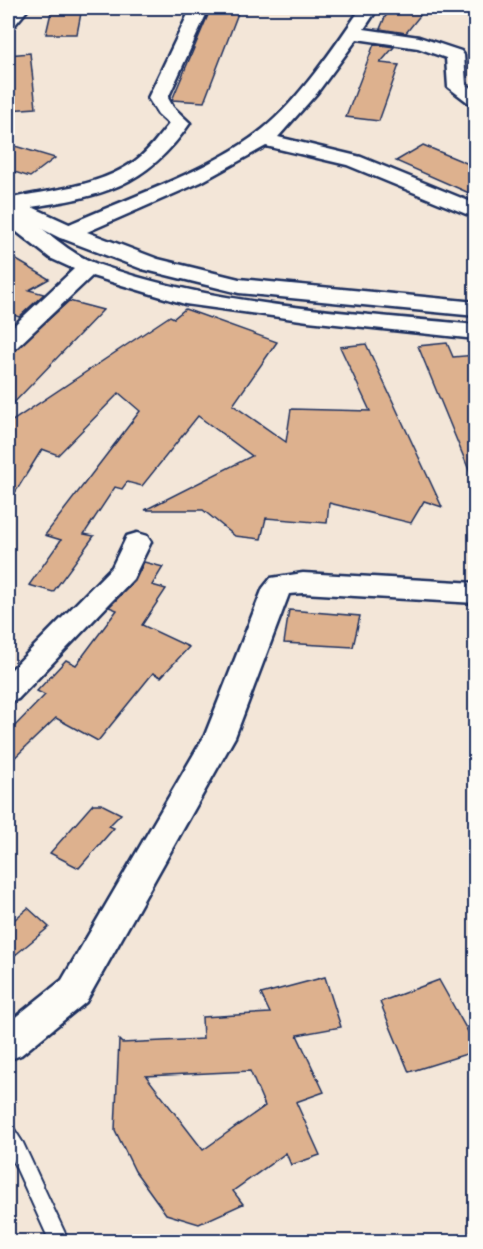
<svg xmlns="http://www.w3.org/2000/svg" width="483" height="1249" font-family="Sriracha,sans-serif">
<rect width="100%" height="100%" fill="#f3e6d8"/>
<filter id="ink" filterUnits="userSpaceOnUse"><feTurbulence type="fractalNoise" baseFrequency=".0167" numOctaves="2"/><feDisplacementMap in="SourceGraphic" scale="12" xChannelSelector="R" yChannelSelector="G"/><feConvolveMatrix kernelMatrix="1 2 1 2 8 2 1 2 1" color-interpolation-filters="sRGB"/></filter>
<g filter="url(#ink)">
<g fill="#ddb18e" stroke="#1b2f5e" stroke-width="1.5" fill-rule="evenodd">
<path d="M52,8h30l-5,26h-31z"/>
<path d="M211,8h29l-36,94 -32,-2z"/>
<path d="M393,8h33l-20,25 -26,-4 5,-12z"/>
<path d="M374,44l20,3 -14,16 19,2 -20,56 -33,-4z"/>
<path d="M30,53l6,55 -28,2v-55z"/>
<path d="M8,144l47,14 -25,19 -22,-7z"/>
<path d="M423,145l53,22v29l-80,-35z"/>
<path d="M8,255l41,24 -20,11 15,4 -25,23 -11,-4z"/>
<path d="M69,301l34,9 -95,99v-53z"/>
<path d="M185,309l92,33 -44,63 53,37 5,-33 79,2 -30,-64 26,-3 76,163 -18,-6 -13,22 -82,-20 -2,20 -61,-5 -5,21 -26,-3 -32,-26h-58l107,-54 -54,-40 -56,70 -15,-4 -5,7 -7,-2 -31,47 10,2 -41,56 -24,-7 32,-45 -16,-5 95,-124 -21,-18 -61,62 -16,-6 -34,55v-80l162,-108 4,2z"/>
<path d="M447,343l6,14 23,-2v132l-58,-141z"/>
<path d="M144,562l19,5 -11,18 14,4 -24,36 47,22 -28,30 -8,-4 -55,68 -42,-23 -48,46v-31l37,-38 -8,-4 29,-31 10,5 41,-55 -8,-3 26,-26z"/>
<path d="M289,610l71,6 -7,31 -69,-4z"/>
<path d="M93,804h8l20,10 -12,12 5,2 -35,40 -29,-15z"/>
<path d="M28,908l21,19 -41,34v-36z"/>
<path d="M325,977l16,50 -44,8 27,57 -28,10 24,53 -29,10 -5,-12 -53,38 10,13 -44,20 -33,-10 -31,-43 -20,-41 4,-90 3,3 81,-4 -1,-22 68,-4 -9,-19zM250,1071l15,35 -62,44 -57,-74z"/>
<path d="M439,980l37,66v5l-67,21 -29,-70z"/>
</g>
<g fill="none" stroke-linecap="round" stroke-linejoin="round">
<defs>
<path id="service" d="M8,1127l6,2 9,14 46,99h-19l-42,-92z"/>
<g id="minor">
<path d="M11,8h18l-15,18 -6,1v-15z"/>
<path d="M191,8h18l-41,90 5,9 17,16c-49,71 -98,74 -177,87 30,14 51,42 84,54 121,43 253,48 379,61v14l-168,-18 -123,-17 -93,-28 -76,72 -8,2v-19l66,-62 -24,-11 -42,-33v-26c43,-10 89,-11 127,-38 14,-10 23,-24 34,-37l-11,-10 -10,-16z"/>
<path d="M361,8h17l-14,21 55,8 42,14 3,4 2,30 10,5v15l-7,-2 -21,-16 -2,-29 -28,-10 -61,-9 -40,54 -39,44 83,20 115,47v14l-129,-53 -81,-19 -65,36 -114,50 71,27 81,20 237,23v14l-237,-23 -97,-24 -81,-31 -3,-5 3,-5c62,-29 151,-57 202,-99 34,-27 73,-84 98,-121z"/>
<path d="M137,533l10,3 4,6 -18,37 -115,120 -10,3v-29l104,-106 15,-31z"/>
<path d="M303,573l173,10v20l-173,-10 -14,1 -54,143 -149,265 -65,53 -13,5v-37l54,-43 143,-245 58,-147 8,-10z"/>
</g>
<path id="tertiary" d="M8,196l70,32 3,5 -3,5 -9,2 -9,-2 -52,-26z"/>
</defs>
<use href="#service" stroke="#1b2f5e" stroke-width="4"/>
<use href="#minor" stroke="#1b2f5e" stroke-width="5"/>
<use href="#tertiary" stroke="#1b2f5e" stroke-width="5"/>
<use href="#service" fill="#fdfcf7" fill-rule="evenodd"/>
<use href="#minor" fill="#fdfcf7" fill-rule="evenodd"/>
<use href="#tertiary" fill="#fdfcf7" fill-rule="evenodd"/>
</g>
</g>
<rect width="483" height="1249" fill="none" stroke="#fdfcf7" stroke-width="30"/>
<rect x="15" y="15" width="453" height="1219" fill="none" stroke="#1b2f5e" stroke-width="2" filter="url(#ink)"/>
</svg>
